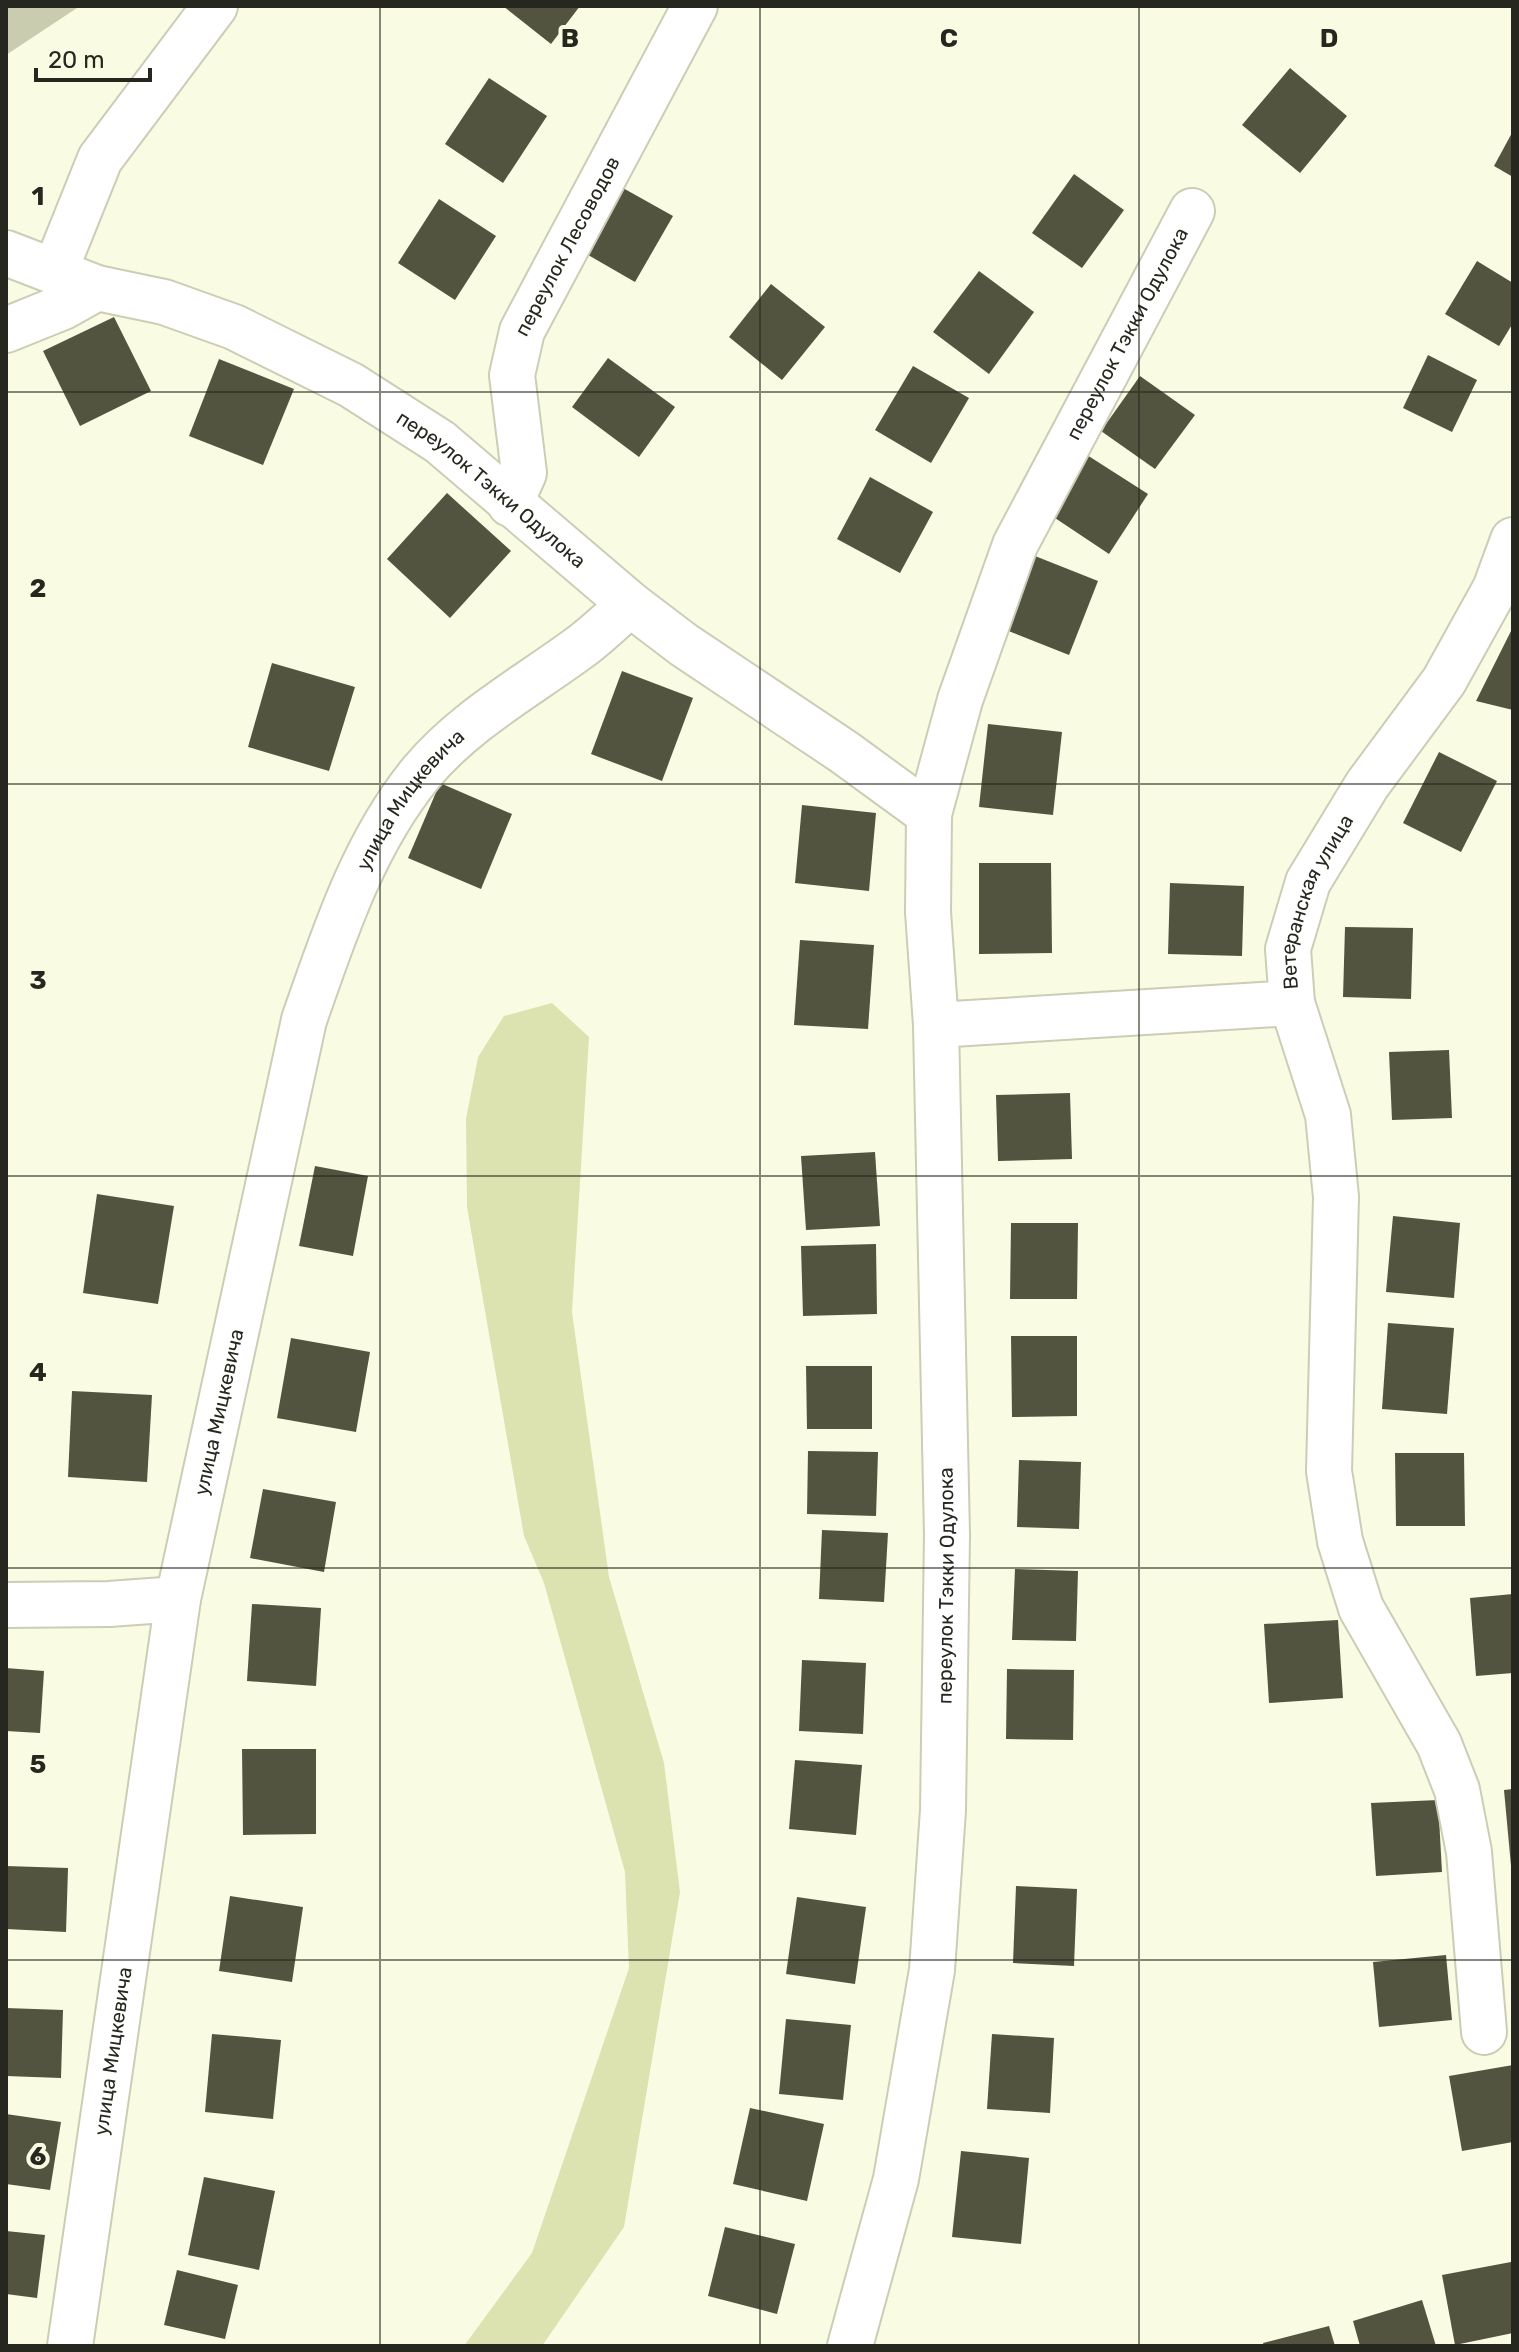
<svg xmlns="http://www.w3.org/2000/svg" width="1519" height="2352" font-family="Rubik,sans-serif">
<rect width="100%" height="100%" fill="#f9fce3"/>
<path fill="#c9ccae" d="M6,6h74l-74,49z"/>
<path fill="#dde2b1" d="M552,1003l37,34 -17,275 37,265 55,186 16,129 -56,335 -82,119h-78l68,-93 97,-285 -4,-96 -81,-289 -20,-47 -57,-329 -1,-88 12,-62 26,-41z"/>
<g fill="#525440">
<path d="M503,6h77l-29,38z"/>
<path d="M1290,68l57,48 -47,57 -58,-48z"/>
<path d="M489,78l58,38 -44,67 -58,-39z"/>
<path d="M1513,131v46l-19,-11z"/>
<path d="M1074,174l50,36 -42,58 -50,-35z"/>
<path d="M614,183l59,33 -38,66 -59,-34z"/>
<path d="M439,199l57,37 -41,64 -57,-37z"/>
<path d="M1477,261l36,22v40l-14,23 -54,-32z"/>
<path d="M979,271l55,41 -45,62 -56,-42z"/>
<path d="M771,284l54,43 -43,53 -53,-43z"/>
<path d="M114,317l37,74 -71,35 -37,-75z"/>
<path d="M1428,355l49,25 -25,52 -49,-24z"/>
<path d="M608,358l67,49 -36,50 -67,-50z"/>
<path d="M219,359l75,30 -31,76 -74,-29z"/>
<path d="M913,366l56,32 -38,65 -56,-33z"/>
<path d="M1140,376l55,39 -40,54 -54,-38z"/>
<path d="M1087,455l61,39 -39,60 -60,-40z"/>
<path d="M870,477l63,35 -33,61 -63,-34z"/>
<path d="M447,493l64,58 -61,67 -63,-59z"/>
<path d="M1035,556l63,25 -29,74 -63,-25z"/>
<path d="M1513,627v83l-37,-9z"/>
<path d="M272,663l83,24 -26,84 -81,-24z"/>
<path d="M622,671l71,27 -31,83 -71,-27z"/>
<path d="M988,724l74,8 -9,83 -74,-8z"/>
<path d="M1439,752l58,29 -36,71 -58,-29z"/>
<path d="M440,783l72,31 -31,75 -73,-31z"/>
<path d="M802,805l74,8 -7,78 -74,-8z"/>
<path d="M979,863h72l1,90 -73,1z"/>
<path d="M1170,883l74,3 -2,70 -74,-2z"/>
<path d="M1345,927l68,1 -2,71 -68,-2z"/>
<path d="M800,940l74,5 -6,84 -74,-4z"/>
<path d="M1449,1050l3,68 -60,2 -3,-68z"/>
<path d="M1070,1093l2,66 -74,2 -2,-66z"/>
<path d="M875,1152l5,74 -74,4 -5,-74z"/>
<path d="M315,1166l53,10 -15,80 -54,-10z"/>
<path d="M97,1194l77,12 -16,98 -75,-11z"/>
<path d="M1393,1216l67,7 -6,75 -68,-6z"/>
<path d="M1011,1223h67l-1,76h-67z"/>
<path d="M876,1244l1,70 -74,2 -2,-70z"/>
<path d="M1388,1323l66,5 -7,86 -65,-5z"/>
<path d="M1011,1336h66v80l-65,1z"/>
<path d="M291,1338l79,14 -14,80 -79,-14z"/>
<path d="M806,1366h66v63h-65z"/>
<path d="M72,1391l80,4 -5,87 -79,-5z"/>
<path d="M808,1451l70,1 -2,64 -69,-2z"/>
<path d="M1395,1453h69l1,73h-69z"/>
<path d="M1019,1460l62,2 -2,67 -62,-2z"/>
<path d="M263,1489l73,13 -12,70 -74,-14z"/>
<path d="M822,1530l66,3 -4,69 -65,-3z"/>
<path d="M1015,1569l63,2 -2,70 -64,-1z"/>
<path d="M1513,1594v79l-37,3 -6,-78z"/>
<path d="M252,1604l69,4 -5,78 -69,-5z"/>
<path d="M1338,1620l5,78 -74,5 -5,-79z"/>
<path d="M802,1660l64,3 -3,71 -64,-3z"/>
<path d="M6,1668l38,3 -4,62 -34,-2z"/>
<path d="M1007,1669l67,1 -1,70 -67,-1z"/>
<path d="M242,1749h74v85l-73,1z"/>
<path d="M795,1760l67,5 -6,70 -67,-6z"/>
<path d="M1513,1789v77h-2l-7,-76z"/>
<path d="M1438,1800l4,72 -66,4 -5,-73z"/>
<path d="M6,1866l62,2 -2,64 -60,-3z"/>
<path d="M1016,1886l61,3 -3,77 -61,-3z"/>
<path d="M230,1896l73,11 -11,75 -73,-11z"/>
<path d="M797,1897l69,10 -11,77 -69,-10z"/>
<path d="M1446,1955l6,65 -73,7 -6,-65z"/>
<path d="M6,2008l57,2 -2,68 -55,-2z"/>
<path d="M786,2019l65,6 -8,75 -64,-6z"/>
<path d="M212,2034l69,6 -8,79 -68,-7z"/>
<path d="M992,2034l62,4 -4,75 -63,-4z"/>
<path d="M1513,2065v77l-51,9 -13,-75z"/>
<path d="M750,2108l74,16 -17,77 -74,-17z"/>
<path d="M6,2114l55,8 -11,68 -44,-6z"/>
<path d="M961,2151l68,7 -8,86 -69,-7z"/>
<path d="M204,2177l71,14 -16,79 -71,-15z"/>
<path d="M725,2227l70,17 -18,70 -69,-18z"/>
<path d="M6,2231l39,4 -8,63 -31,-4z"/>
<path d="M1511,2262l2,71 -58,12 -13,-70z"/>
<path d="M177,2270l61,15 -13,54 -61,-14z"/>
<path d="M1422,2300l14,46h-76l-7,-25z"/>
<path d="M1329,2326l6,20h-71l-1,-3z"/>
</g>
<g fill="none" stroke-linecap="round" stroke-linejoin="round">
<defs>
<g id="minor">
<path id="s1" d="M6,253l91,35 67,14 70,25 117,58 89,57 190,162 54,41 160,107 85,62"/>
<path d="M55,271l45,-112 115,-153"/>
<path d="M6,330l57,-23 34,-19"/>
<path id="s2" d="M510,504l14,-31 -12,-98 10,-44 173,-325"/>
<path d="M1292,1003l36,112 8,82 -7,274 11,70 21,67 78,136 18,46 12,62 15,180"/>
<path id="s3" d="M936,1025l356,-22 -4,-54 20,-67 59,-97 77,-104 51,-92 18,-49"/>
<path d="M6,1605l103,-1 69,-5"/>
<path id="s4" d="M70,2346l108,-747 126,-579c30,-86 59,-176 117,-247 43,-52 105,-86 158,-125 18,-13 34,-29 51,-44"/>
<path id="s5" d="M850,2346l46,-167 36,-209 11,-160 4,-275 -11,-510 -8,-113 1,-98 31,-114 55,-155 177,-334"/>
</g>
</defs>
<use href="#minor" stroke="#cbcdb6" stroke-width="48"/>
<use href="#minor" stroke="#fff" stroke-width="44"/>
</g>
<path fill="none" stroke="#26271e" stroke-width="2" stroke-opacity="0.55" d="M380,6v2340M760,6v2340M1139,6v2340M6,392h1507M6,784h1507M6,1176h1507M6,1568h1507M6,1960h1507"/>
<g text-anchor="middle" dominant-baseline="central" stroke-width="8" stroke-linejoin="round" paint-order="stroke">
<g font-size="20" fill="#26271e" stroke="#f9fce3">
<text stroke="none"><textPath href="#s2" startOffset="274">переулок Лесоводов</textPath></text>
<text stroke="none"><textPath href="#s5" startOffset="2064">переулок Тэкки Одулока</textPath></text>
<text stroke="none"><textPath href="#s1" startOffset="546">переулок Тэкки Одулока</textPath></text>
<text stroke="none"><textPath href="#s4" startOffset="1594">улица Мицкевича</textPath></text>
<text stroke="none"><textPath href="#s3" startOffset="464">Ветеранская улица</textPath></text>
<text stroke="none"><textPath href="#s4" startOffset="946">улица Мицкевича</textPath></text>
<text stroke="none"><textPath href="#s5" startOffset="770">переулок Тэкки Одулока</textPath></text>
<text stroke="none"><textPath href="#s4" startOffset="298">улица Мицкевича</textPath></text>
</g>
</g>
<g font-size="26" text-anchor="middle" font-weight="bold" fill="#26271e" stroke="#f9fce3" stroke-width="8" stroke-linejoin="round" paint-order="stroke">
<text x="570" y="47">B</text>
<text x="949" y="47">C</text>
<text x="1329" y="47">D</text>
<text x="38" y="205">1</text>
<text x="38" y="597">2</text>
<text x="38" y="989">3</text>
<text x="38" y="1381">4</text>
<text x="38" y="1773">5</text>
<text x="38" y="2165">6</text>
</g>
<rect width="1519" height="2352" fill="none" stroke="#26271e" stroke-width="16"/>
<path d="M36 68v12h114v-12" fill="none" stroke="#26271e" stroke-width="4"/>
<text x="48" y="68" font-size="24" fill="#26271e" stroke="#f9fce3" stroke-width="6" paint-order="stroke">20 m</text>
</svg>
